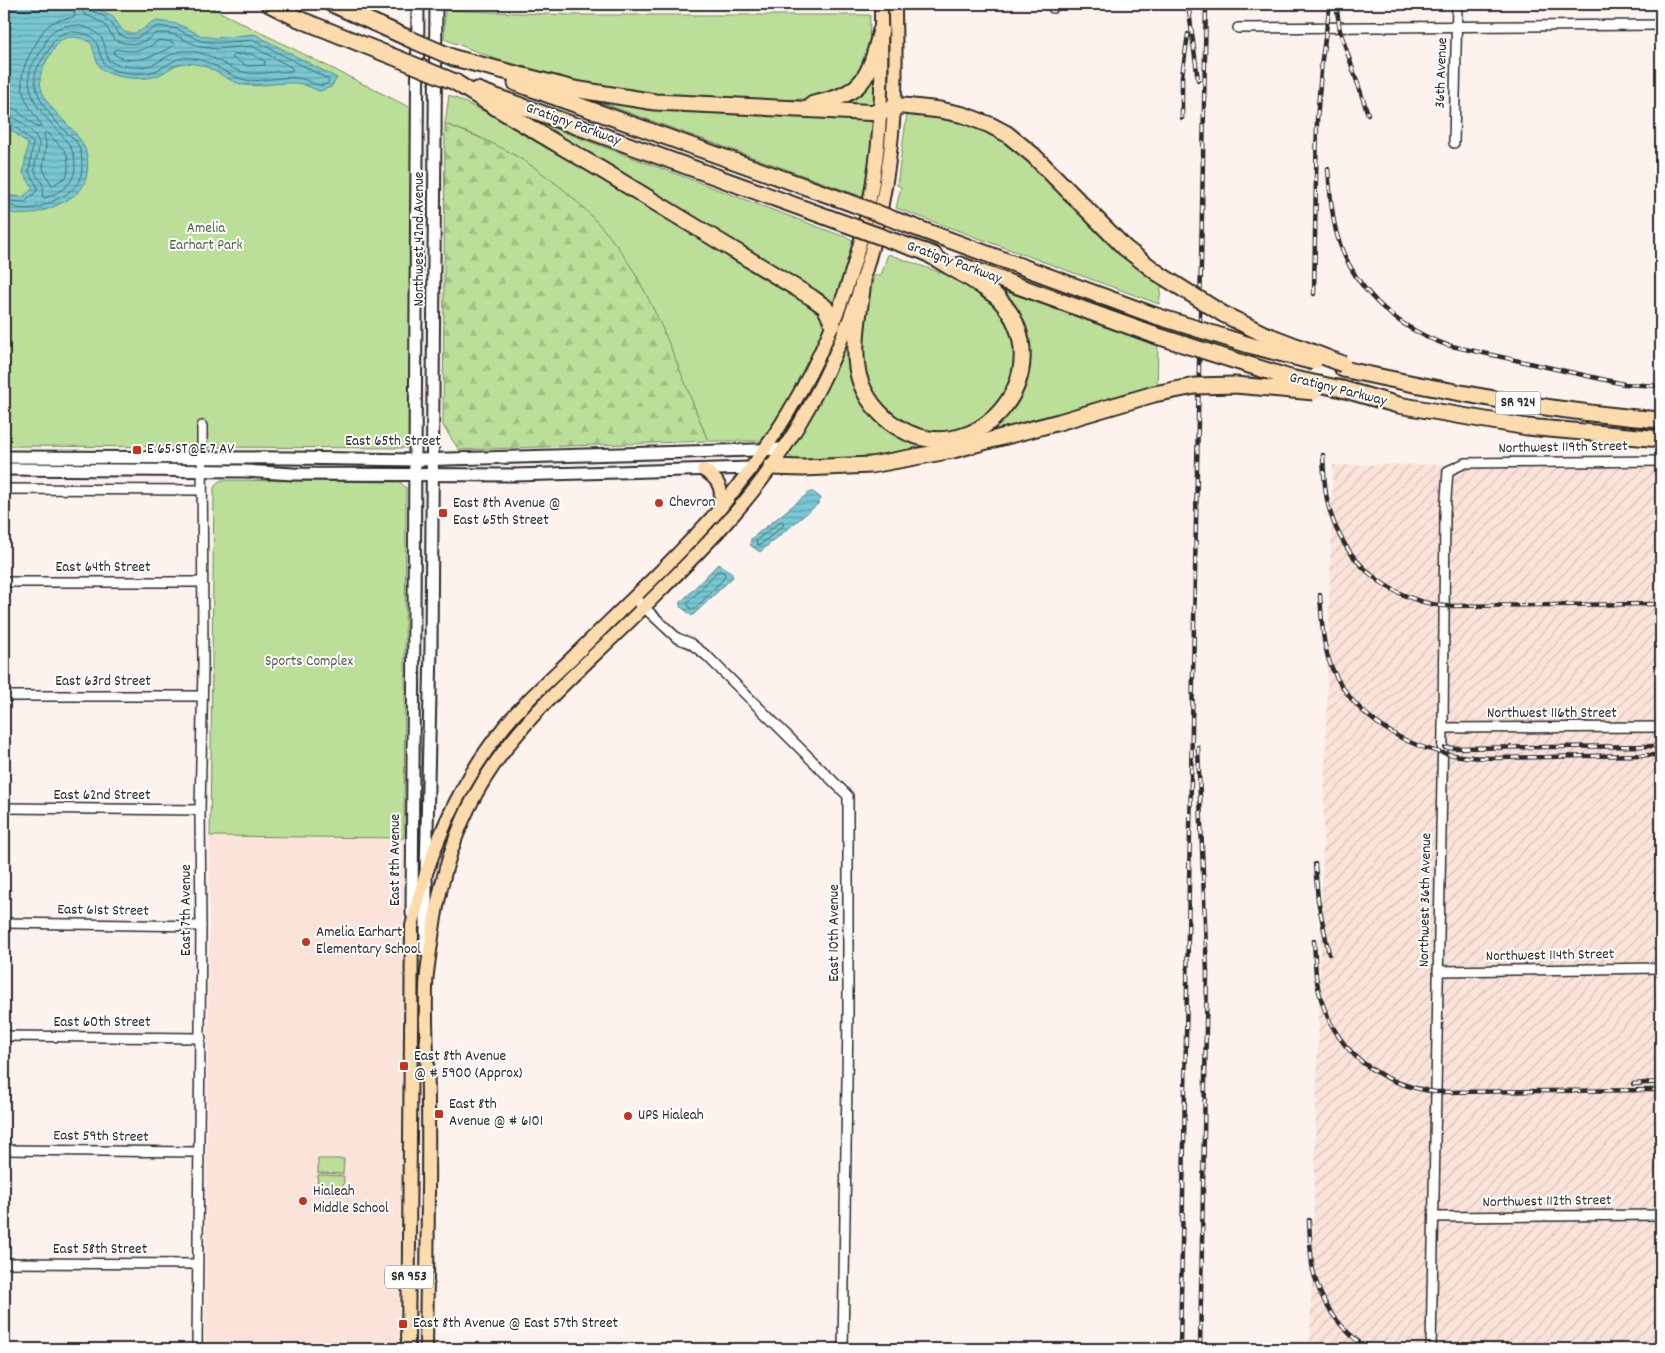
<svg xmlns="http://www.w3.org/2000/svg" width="1665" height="1353" font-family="Dekko,sans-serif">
<defs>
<pattern id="industrial-furrows" width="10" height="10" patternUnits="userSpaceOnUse" patternTransform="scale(1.25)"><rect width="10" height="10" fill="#fbe3d9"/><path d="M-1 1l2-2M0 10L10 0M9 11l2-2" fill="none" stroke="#d7c3ba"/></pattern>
<pattern id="forest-firs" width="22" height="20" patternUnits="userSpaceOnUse" patternTransform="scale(1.25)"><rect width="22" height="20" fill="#bbdf99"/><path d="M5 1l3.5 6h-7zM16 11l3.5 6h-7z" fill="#a1c084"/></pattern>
<pattern id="water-rules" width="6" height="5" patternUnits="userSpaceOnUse" patternTransform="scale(1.25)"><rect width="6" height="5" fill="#78c8d3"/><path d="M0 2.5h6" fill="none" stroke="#63a3ab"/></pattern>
</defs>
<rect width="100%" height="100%" fill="#fdf2ee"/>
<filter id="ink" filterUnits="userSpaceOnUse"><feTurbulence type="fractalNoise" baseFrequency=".02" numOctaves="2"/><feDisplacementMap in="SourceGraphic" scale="10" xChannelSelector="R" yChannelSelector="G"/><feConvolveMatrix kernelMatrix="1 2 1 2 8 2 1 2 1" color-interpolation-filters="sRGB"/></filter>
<g filter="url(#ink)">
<path fill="#fbe3d9" d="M210,836l194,2 -5,511h-194z"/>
<path fill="url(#industrial-furrows)" d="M1661,464v885h-351l23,-884z"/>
<g fill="#bbdf99" stroke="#738562">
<path d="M4,4h200l207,104 -2,340 -405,-2z"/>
<path d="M445,10l125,5h300l-1,40 -13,26 -31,17 -66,3 -105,-6 -69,-10 -68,-18 -73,-28z"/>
<path d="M874,70l1,36 -36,-2z"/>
<path d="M449,95l62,29 301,177 15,24 -38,79 -27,37h-54l-51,-122 -20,-42 -116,-118 -44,-23 -32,-12z"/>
<path d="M580,95l294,24 1,3 -9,76z"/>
<path d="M907,113l23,2 40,9 29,13 15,12 49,46 99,84 -3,25 -263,-96 5,-21 -4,-2z"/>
<path d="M518,115l338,126 -22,67z"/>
<path d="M888,254l73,26 35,24 16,27 4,30 -11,35 -22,24 -30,13 -23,1 -37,-15 -27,-35 -6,-44 5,-3 1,-27 8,-35h7z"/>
<path d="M1004,291l154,55 -1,42 -179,50c9,-6 19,-13 27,-21 22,-26 31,-66 15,-97 -4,-9 -9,-20 -17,-26z"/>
<path d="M852,325v27l37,74c15,13 29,17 48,19l1,3 -97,14 -46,-2 -9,-6z"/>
<path d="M221,480l179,2 6,6 -2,350 -194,-2 4,-348 3,-5z"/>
<path d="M318,1159h26l-1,15 -25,-1z"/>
<path d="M318,1175l26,1 -1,14h-26z"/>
</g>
<path fill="url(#forest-firs)" stroke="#738562" d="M445,124c26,10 53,20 76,35 46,28 90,71 116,118 29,52 49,110 71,164l-249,9 -16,-24z"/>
<g fill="url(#water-rules)" stroke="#598990">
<path d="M4,4h79l21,7 9,6 10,14 4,2h8l7,-3 10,-8 5,-1 21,3 24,12 14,2 38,-4 83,44 -6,9 -11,4c-8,-2 -16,-8 -25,-8 -17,-1 -34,4 -50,2 -18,-3 -32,-19 -50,-21 -22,-4 -24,8 -42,13 -12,3 -44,1 -52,-9 -6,-7 -6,-17 -10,-25 -10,-6 -21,-9 -32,-2 -7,12 -20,27 -19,41 3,30 38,43 46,70 3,10 2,28 -5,37 -11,13 -46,28 -63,25 -5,0 -10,-3 -14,-5v-14l19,2 10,-9 -10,-15 5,-29 -24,-20z"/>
<path d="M810,492h3l8,6 -2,5 -59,49 -10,-7 1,-6 6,-5z"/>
<path d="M718,564l13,8 2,5 -41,39 -12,-10v-3z"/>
</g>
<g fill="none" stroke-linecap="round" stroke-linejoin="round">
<g stroke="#4a6a6e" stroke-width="1">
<path d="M159,40l13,2 2,3c-16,10 -42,22 -60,9v-3l2,-2c16,4 30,2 43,-9z"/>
<path d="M251,54l14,7v4l-17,1 -16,-8 2,-3z"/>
<path d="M4,106l11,3 22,18h4v-3c-22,-29 -26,-46 -7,-77 5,-8 8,-17 15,-22 8,-6 17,-6 26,-8l-2,-13"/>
<path d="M4,114c9,0 34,20 35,29 1,9 -6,20 -4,28 3,11 12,10 7,25l3,2c16,-7 30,-13 30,-33 1,-32 -46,-46 -46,-88 0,-11 8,-19 13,-27 3,-6 5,-13 9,-17 12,-12 38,-9 49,3 6,7 5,17 9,25 13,7 35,9 49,1 8,-4 15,-10 24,-11 28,-2 44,19 66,22 14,2 28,-2 42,-2l3,-1 -2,-3 -39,-21 -35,3 -17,-2 -25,-12 -8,-2h-11l-8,6 -11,5 -13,-1 -9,-3 -10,-15 -6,-4 -15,-7 -4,-10"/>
<path d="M4,120l5,1 24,22 -4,29 8,14v5l-12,11 -15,-1 -2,2 1,2c15,7 32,3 46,-5 16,-8 26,-14 27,-33 0,-8 0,-15 -4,-22 -2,-5 -7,-8 -10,-11 -15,-14 -34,-36 -33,-58 1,-11 11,-20 16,-30 6,-13 16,-16 31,-13 24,4 11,31 32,37 11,3 26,5 37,2 20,-5 24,-20 49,-12 16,4 29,16 45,20 17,3 36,-5 53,-2 11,1 22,13 31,4l-1,-3 -74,-39 -37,3 -16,-2 -24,-12 -19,-3 -21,12h-11l-7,-4 -10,-13 -7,-6 -13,-5 -3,-6"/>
<path d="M46,132l2,1 17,18 3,7v14l-2,5 -13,8 -2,-1 -8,-15 3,-25 -2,-10z"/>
<path d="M782,521l2,2 -1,3 -23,19 -3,-1 -1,-3z"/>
<path d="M718,571h3l4,3v3l-30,32h-4l-3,-4v-2z"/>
</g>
<defs>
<g id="minor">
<path d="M1053,4v4"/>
<path d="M1238,28l423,-3"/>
<path d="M1454,143l3,-139"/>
<path d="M4,489l198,1"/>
<path d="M4,582h198"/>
<path d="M633,597l44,41 13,5 17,13 141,140v219l-5,334"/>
<path d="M4,696h198"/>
<path d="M1443,728l218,-1"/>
<path d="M4,808l196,2"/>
<path d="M4,923l197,3"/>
<path d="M1438,971l223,-3"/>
<path d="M4,1036l197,2"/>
<path d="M4,1150l194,2"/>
<path d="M1434,1217l227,-2"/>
<path d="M4,1263l193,1"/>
<path d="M197,1349l4,-423 -1,-116 3,-143 -1,-241"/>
<path d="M1431,1349l12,-621 2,-216 3,-41 17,-8 196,-2"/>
</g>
<g id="secondary">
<path d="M4,457l286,1 125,2 368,-11"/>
<path d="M4,469l241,2 48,3 222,1 236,-7"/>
<path d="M412,914l6,-910"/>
<path d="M426,951v-75l5,-229 5,-643"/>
</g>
<g id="primary">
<path d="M703,470c17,9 21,21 16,39"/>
<path d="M408,1349l4,-423c15,-71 46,-142 92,-199 20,-25 45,-47 68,-69 48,-48 99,-94 144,-145 11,-12 20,-26 30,-38 70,-92 116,-201 130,-315 7,-52 5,-104 5,-156"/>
<path d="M426,1349c1,-82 3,-165 2,-247 0,-38 -3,-76 -2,-113 0,-15 3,-30 5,-45 6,-47 17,-94 38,-137 42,-84 112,-136 177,-202 43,-43 90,-88 126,-139 74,-105 114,-230 122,-357 3,-35 1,-70 1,-105"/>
</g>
<g id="motorway">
<path d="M269,4l30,15 110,44"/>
<path d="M332,4l78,35"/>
<path d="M454,58l120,31 81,13 226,11 14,-7h9l36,4 24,5 26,10 17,9 26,21 92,93 34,26"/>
<path d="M455,82c48,31 98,59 147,88 70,42 139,85 209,127l14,10 8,17"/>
<path d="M516,83l335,120"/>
<path d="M477,90l369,134"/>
<path d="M813,104c51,-10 56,-26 68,-74"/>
<path d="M895,220l258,95"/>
<path d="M890,240l44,15"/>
<path d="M960,265l194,70"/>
<path d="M863,281c-3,28 -10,58 -6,87 3,21 16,41 33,54 82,61 177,-50 109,-123 -5,-5 -11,-8 -16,-12 -19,-13 -39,-23 -58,-35"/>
<path d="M1343,369c105,23 211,43 318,51"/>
<path d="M1342,389l56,16 129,22 134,12"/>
<path d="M771,467l32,1 68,-3 82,-15 106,-28 95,-28"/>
</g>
</defs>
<use href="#minor" stroke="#2b2b2b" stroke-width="12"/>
<use href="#secondary" stroke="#2b2b2b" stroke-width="15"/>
<use href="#primary" stroke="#2b2b2b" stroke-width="16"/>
<use href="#motorway" stroke="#2b2b2b" stroke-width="19"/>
<use href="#minor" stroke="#fff" stroke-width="9"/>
<use href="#secondary" stroke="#fff" stroke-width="11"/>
<use href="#primary" stroke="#fedbac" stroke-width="12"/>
<use href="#motorway" stroke="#fedbac" stroke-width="15"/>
<defs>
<g id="rail">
<path d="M1336,4l4,27 28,83"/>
<path d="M1189,11l9,69"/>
<path d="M1182,118v-42l6,-42"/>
<path d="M1328,169c2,21 3,41 8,62 14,55 58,96 111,114l177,39 37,2"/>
<path d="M1314,294l3,-174 5,-61 8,-55"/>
<path d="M1323,455c1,18 1,36 6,53 15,55 60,91 115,98l217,-2"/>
<path d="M1320,595c2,24 2,49 11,71 22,51 75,83 129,90 28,4 58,1 87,1 38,-1 76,-2 114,-2"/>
<path d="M1198,747l9,226 -7,376"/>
<path d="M1445,748l216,-2"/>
<path d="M1315,864l3,36 11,54"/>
<path d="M1314,941c1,12 1,23 2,35 10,67 54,107 120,116l225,-2"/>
<path d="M1633,1084l28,-2"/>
<path d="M1309,1220c1,16 1,34 4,50 7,33 28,60 55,79"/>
<path d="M1180,1349l26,-1345"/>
</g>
</defs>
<use href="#rail" stroke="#2b2b2b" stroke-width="4.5"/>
<use href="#rail" stroke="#fff" stroke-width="2.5" stroke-dasharray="8" stroke-linecap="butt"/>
<defs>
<g id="motorway-bridge">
<path d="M410,39l44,19"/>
<path d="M409,63l46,19"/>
<path d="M851,203l44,17"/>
<path d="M846,224l44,16"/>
<path d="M1159,274l64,40 39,19 81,31"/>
<path d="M1153,315l96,30 65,17"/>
<path d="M1154,335l136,43 52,11"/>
<path d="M1154,394l41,-8 40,-1 79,7"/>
</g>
</defs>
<use href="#motorway-bridge" stroke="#2b2b2b" stroke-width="19" stroke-linecap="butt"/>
<use href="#motorway-bridge" stroke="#fedbac" stroke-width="15"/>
</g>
</g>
<g fill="#c8321e" stroke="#fff" stroke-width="2">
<rect x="132" y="445" width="10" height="10" rx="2.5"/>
<circle cx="659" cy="503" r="5"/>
<rect x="438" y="508" width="10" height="10" rx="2.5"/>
<circle cx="306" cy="942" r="5"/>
<rect x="399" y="1061" width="10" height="10" rx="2.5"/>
<rect x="434" y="1109" width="10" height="10" rx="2.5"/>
<circle cx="628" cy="1116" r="5"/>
<circle cx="303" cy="1201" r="5"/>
<rect x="398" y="1319" width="10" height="10" rx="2.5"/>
</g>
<g text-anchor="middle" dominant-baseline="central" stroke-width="4" stroke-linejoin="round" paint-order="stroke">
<g fill="#fff" stroke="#6b6b6b" stroke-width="1">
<rect x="1495.5" y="391.5" width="45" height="23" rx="4"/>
<rect x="385" y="1265.5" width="48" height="23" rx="4"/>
</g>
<g font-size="14" font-weight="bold" fill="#2b2b2b">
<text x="1518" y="403">SR 924</text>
<text x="409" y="1277">SR 953</text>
</g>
<g font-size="15" fill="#2b2b2b" stroke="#fff">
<text transform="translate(1442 73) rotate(-88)">36th Avenue</text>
<text transform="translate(573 125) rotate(20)">Gratigny Parkway</text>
<text transform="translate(420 239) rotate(-90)">Northwest 42nd Avenue</text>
<text transform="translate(954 263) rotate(20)">Gratigny Parkway</text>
<text transform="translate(1338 390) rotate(14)">Gratigny Parkway</text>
<text x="393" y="442">East 65th Street</text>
<text transform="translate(1563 448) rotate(-1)">Northwest 119th Street</text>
<text x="103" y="568">East 64th Street</text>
<text x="103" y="682">East 63rd Street</text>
<text x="1552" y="714">Northwest 116th Street</text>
<text x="102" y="796">East 62nd Street</text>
<text transform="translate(396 860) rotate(-90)">East 8th Avenue</text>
<text transform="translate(1426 900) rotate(-89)">Northwest 36th Avenue</text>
<text transform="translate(187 910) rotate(-90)">East 7th Avenue</text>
<text transform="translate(103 911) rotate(1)">East 61st Street</text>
<text transform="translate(835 933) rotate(-90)">East 10th Avenue</text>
<text transform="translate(1550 956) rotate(-1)">Northwest 114th Street</text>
<text x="102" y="1023">East 60th Street</text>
<text transform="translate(101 1137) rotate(1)">East 59th Street</text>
<text transform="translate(1547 1202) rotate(-1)">Northwest 112th Street</text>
<text x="100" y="1250">East 58th Street</text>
</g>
<g font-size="15" fill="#56614c" stroke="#fff">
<text x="206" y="229">Amelia<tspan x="206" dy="17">Earhart Park</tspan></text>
<text x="309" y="662">Sports Complex</text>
</g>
<g font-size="15" fill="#2b2b2b" stroke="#fff" text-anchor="start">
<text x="147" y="450">E 65 ST@E 7 AV</text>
<text x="669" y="503">Chevron</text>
<text x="453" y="504">East 8th Avenue @<tspan x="453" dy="17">East 65th Street</tspan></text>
<text x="316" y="933">Amelia Earhart<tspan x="316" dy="17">Elementary School</tspan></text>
<text x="414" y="1057">East 8th Avenue<tspan x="414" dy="17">@ # 5900 (Approx)</tspan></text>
<text x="449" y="1105">East 8th<tspan x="449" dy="17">Avenue @ # 6101</tspan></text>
<text x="638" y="1116">UPS Hialeah</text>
<text x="313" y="1192">Hialeah<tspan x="313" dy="17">Middle School</tspan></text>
<text x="413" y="1324">East 8th Avenue @ East 57th Street</text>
</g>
</g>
<rect width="1665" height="1353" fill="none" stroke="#fff" stroke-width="20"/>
<rect x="10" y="10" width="1645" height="1333" fill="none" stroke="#2b2b2b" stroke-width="2" filter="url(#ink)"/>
</svg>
